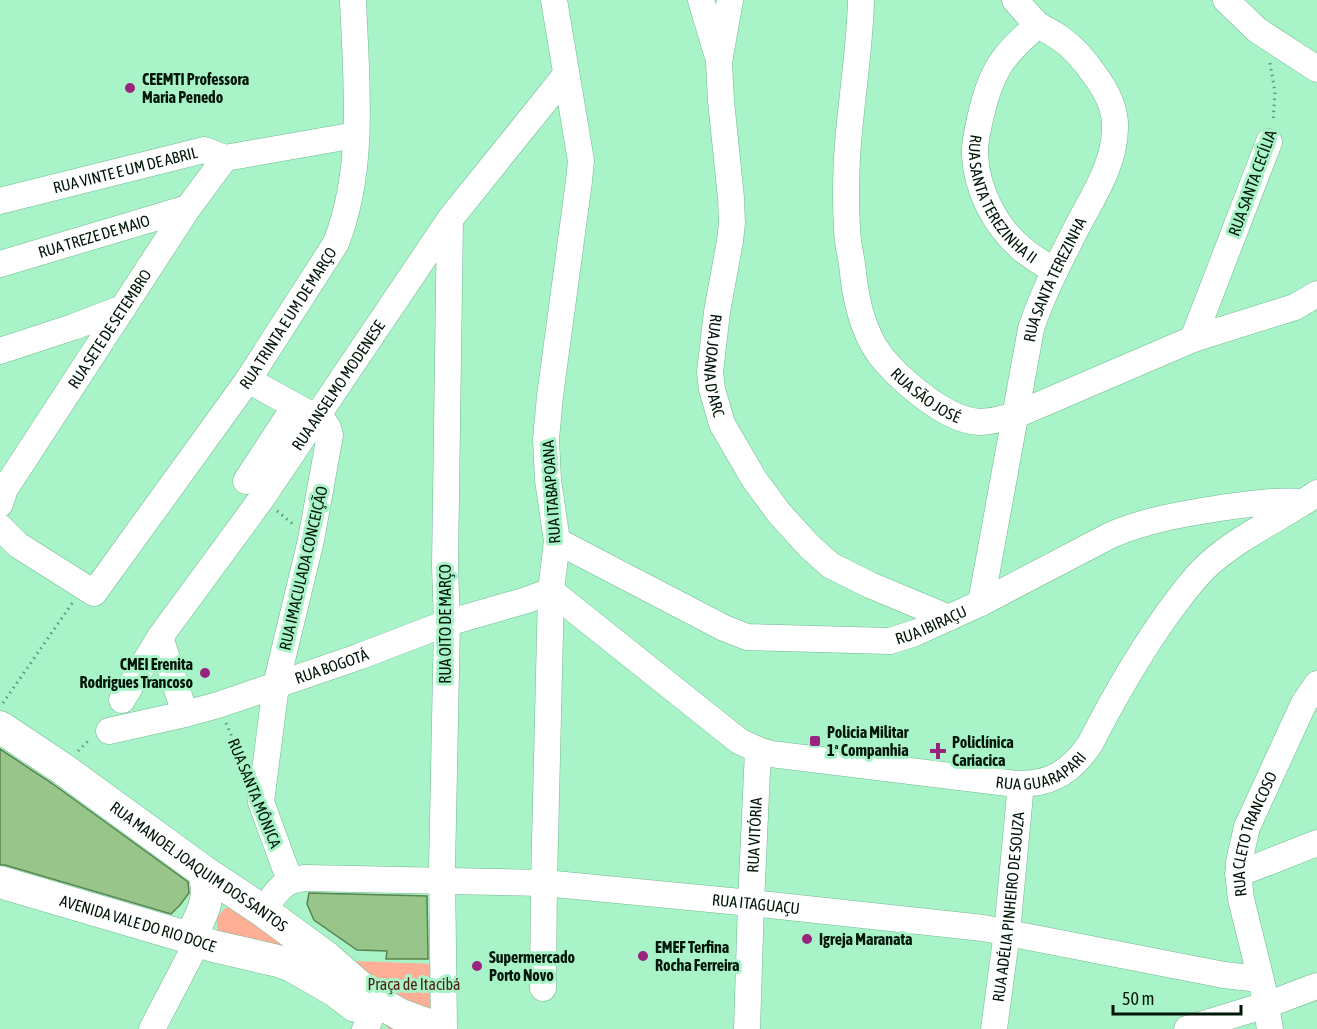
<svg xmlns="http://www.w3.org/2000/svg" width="1317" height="1029" font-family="'Asap Condensed',sans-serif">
<rect width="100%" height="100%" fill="#a8f3c8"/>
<g fill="#feaf95">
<path d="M230,907l183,122h-24l-25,-26 -144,-69 -3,-5v-11l7,-9z"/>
<path d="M354,961l82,3v44l-17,8z"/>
</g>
<g fill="#97c58a" stroke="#59844d" stroke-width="1.5">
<path d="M0,749l53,35 135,98 1,11 -9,12 -9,9 -166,-49h-5z"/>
<path d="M309,893l118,3 1,63h-42l1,-8 -30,-1 -43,-30 -7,-16z"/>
</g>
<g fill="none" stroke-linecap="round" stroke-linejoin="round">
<defs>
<g id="minor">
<path d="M701,0l16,54"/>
<path id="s1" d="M730,0l-11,62 2,39 10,97 1,25 -2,18 -13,71 -7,60 2,17 10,35 32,55 25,34 30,33 21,19 40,20 79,33"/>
<path id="s2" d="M861,0c-1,44 -8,88 -12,132 -3,32 -4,64 -2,96 0,12 3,24 5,36 3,31 9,65 28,91 11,14 25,27 39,38 18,14 39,28 61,29 13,0 25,-4 36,-7l177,-76 102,-32 22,-13"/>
<path d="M1226,0l31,30 60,39"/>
<path id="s3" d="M1038,25c-35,29 -47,46 -57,90 -3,13 -7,28 -6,41 2,34 20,70 46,92 10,9 22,16 34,23"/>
<path id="s4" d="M0,201l204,-51 21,8 131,-23"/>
<path id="s5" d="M0,264l188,-56"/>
<path d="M1193,339l76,-197"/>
<path d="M0,351l73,-24 50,-19"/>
<path d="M248,380l76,42 4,6 2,7 -19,105 -35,145 -15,117 29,79"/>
<path d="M246,481l49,-75"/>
<path id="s6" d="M0,504l5,-15 183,-281 37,-50"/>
<path id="s7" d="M0,527l18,18 76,48 154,-213 88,-137c30,-77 20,-163 17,-243"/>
<path id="s8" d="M557,541l167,87 23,9 143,4 25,-8 66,-30 130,-68c35,-15 71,-21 109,-27 29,-4 56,-8 84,-6"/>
<path id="s9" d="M981,603l50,-274c12,-37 30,-70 47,-104 16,-30 37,-62 37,-97 1,-20 -9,-38 -21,-54 -9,-13 -21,-27 -34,-36 -8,-6 -17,-9 -24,-15 -7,-7 -14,-15 -21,-23"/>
<path d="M160,637l25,77"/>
<path id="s10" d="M122,700l38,-63 102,-139 188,-279 115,-143"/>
<path id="s11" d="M109,731l76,-17 33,-9 140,-48 89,-34 80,-23 24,-9 188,150 19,9 13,4 237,29c38,4 61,-8 82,-39 23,-45 49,-90 78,-131 13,-17 25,-35 41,-49 32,-29 73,-46 108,-71"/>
<path d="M1238,874l79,-31"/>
<path id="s12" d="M263,911c13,-18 18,-31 42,-33l239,5 207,20 232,25 241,47 36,4"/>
<path d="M543,988l1,-105 7,-292 6,-50 -9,-61 -2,-41 4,-43 29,-215 2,-20 -27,-161"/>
<path d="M152,1029l39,-75 1,-7 -2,-9"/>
<path d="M365,1029l5,-10"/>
<path d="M444,1029l-2,-160 5,-246 -2,-57 5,-347"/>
<path id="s13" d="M747,1029l4,-126 7,-153"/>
<path id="s14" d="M994,1029l13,-97 14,-148"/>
<path d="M1187,1029l79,-24 51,-19"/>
<path id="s15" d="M1270,1029l-7,-41 -22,-89 -2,-18v-19l8,-35 57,-124 13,-19"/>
</g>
<g id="major">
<path id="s16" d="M0,727l63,42 140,102 60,40 64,47 48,42 26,15 39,14"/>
<path id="s17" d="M0,882l190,56 23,8 65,15 14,5 42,24 21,16"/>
<path d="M190,938c12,-24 23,-41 13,-67"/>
</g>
</defs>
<use href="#minor" stroke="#70b991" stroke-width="27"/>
<use href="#major" stroke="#70b991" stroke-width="33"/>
<g stroke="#619677" stroke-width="3" stroke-dasharray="1.5 4.5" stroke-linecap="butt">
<path d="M1270,63l5,29 -2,30"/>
<path d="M277,511l16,13"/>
<path d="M3,703l70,-101"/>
<path d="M226,723l18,41"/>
<path d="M78,751l12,-12"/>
</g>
<use href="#minor" stroke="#fff" stroke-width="26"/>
<use href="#major" stroke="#fff" stroke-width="32"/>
</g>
<g fill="#99237e" stroke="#a8f3c8" stroke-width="2">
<circle cx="130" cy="88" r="6"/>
<circle cx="205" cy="673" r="6"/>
<rect x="809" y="735" width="12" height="12" rx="3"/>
<path d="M935 742h6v6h6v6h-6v6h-6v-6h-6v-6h6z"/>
<circle cx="807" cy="939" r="6"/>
<circle cx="643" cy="956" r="6"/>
<circle cx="477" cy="966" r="6"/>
</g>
<g text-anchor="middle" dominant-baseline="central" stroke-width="6" stroke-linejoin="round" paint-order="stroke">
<g font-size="16" font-weight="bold" fill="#001608" stroke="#a8f3c8" text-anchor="start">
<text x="142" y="79">CEEMTI Professora<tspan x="142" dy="18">Maria Penedo</tspan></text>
<text x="193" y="664" text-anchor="end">CMEI Erenita<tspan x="193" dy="18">Rodrigues Trancoso</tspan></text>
<text x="827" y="732">Policia Militar<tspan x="827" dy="18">1ª Companhia</tspan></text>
<text x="952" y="742">Policlínica<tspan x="952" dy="18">Cariacica</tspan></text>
<text x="819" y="939">Igreja Maranata</text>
<text x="655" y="947">EMEF Terfina<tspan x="655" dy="18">Rocha Ferreira</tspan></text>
<text x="489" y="957">Supermercado<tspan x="489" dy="18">Porto Novo</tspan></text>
</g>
<g font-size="16" fill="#001608" stroke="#a8f3c8">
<text stroke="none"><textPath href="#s4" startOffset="129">RUA VINTE E UM DE ABRIL</textPath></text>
<text transform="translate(1252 183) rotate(-70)">RUA SANTA CECÍLIA</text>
<text stroke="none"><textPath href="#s3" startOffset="202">RUA SANTA TEREZINHA II</textPath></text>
<text stroke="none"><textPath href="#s5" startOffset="98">RUA TREZE DE MAIO</textPath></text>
<text stroke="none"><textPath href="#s9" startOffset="333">RUA SANTA TEREZINHA</textPath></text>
<text stroke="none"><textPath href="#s7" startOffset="452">RUA TRINTA E UM DE MARÇO</textPath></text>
<text stroke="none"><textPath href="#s6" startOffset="207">RUA SETE DE SETEMBRO</textPath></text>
<text stroke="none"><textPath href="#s1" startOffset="369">RUA JOANA D'ARC</textPath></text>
<text stroke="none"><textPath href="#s10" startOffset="382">RUA ANSELMO MODENESE</textPath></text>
<text stroke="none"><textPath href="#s2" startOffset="423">RUA SÃO JOSÉ</textPath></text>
<text transform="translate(551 492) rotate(-94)">RUA ITABAPOANA</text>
<text transform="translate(303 568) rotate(-77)">RUA IMACULADA CONCEIÇÃO</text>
<text transform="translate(445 624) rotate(-90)">RUA OITO DE MARÇO</text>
<text stroke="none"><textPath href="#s8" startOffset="400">RUA IBIRAÇU</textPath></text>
<text stroke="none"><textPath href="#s11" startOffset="232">RUA BOGOTÁ</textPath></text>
<text stroke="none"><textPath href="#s11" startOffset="1014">RUA GUARAPARI</textPath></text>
<text transform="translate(255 793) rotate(68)">RUA SANTA MÔNICA</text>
<text stroke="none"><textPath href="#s15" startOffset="201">RUA CLETO TRANCOSO</textPath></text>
<text stroke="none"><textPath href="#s13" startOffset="194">RUA VITÓRIA</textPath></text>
<text stroke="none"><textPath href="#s16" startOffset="243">RUA MANOEL JOAQUIM DOS SANTOS</textPath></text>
<text stroke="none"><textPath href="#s12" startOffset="508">RUA ITAGUAÇU</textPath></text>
<text stroke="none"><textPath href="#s14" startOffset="123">RUA ADÉLIA PINHEIRO DE SOUZA</textPath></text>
<text stroke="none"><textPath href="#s17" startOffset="144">AVENIDA VALE DO RIO DOCE</textPath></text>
</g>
<g font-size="16" fill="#501f0e" stroke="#a8f3c8">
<text x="414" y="984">Praça de Itacibá</text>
</g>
</g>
<path d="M1113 1005v9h128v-9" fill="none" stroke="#001608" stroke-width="3"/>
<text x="1122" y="1005" font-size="18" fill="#001608" stroke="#a8f3c8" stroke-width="4.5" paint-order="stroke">50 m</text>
</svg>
